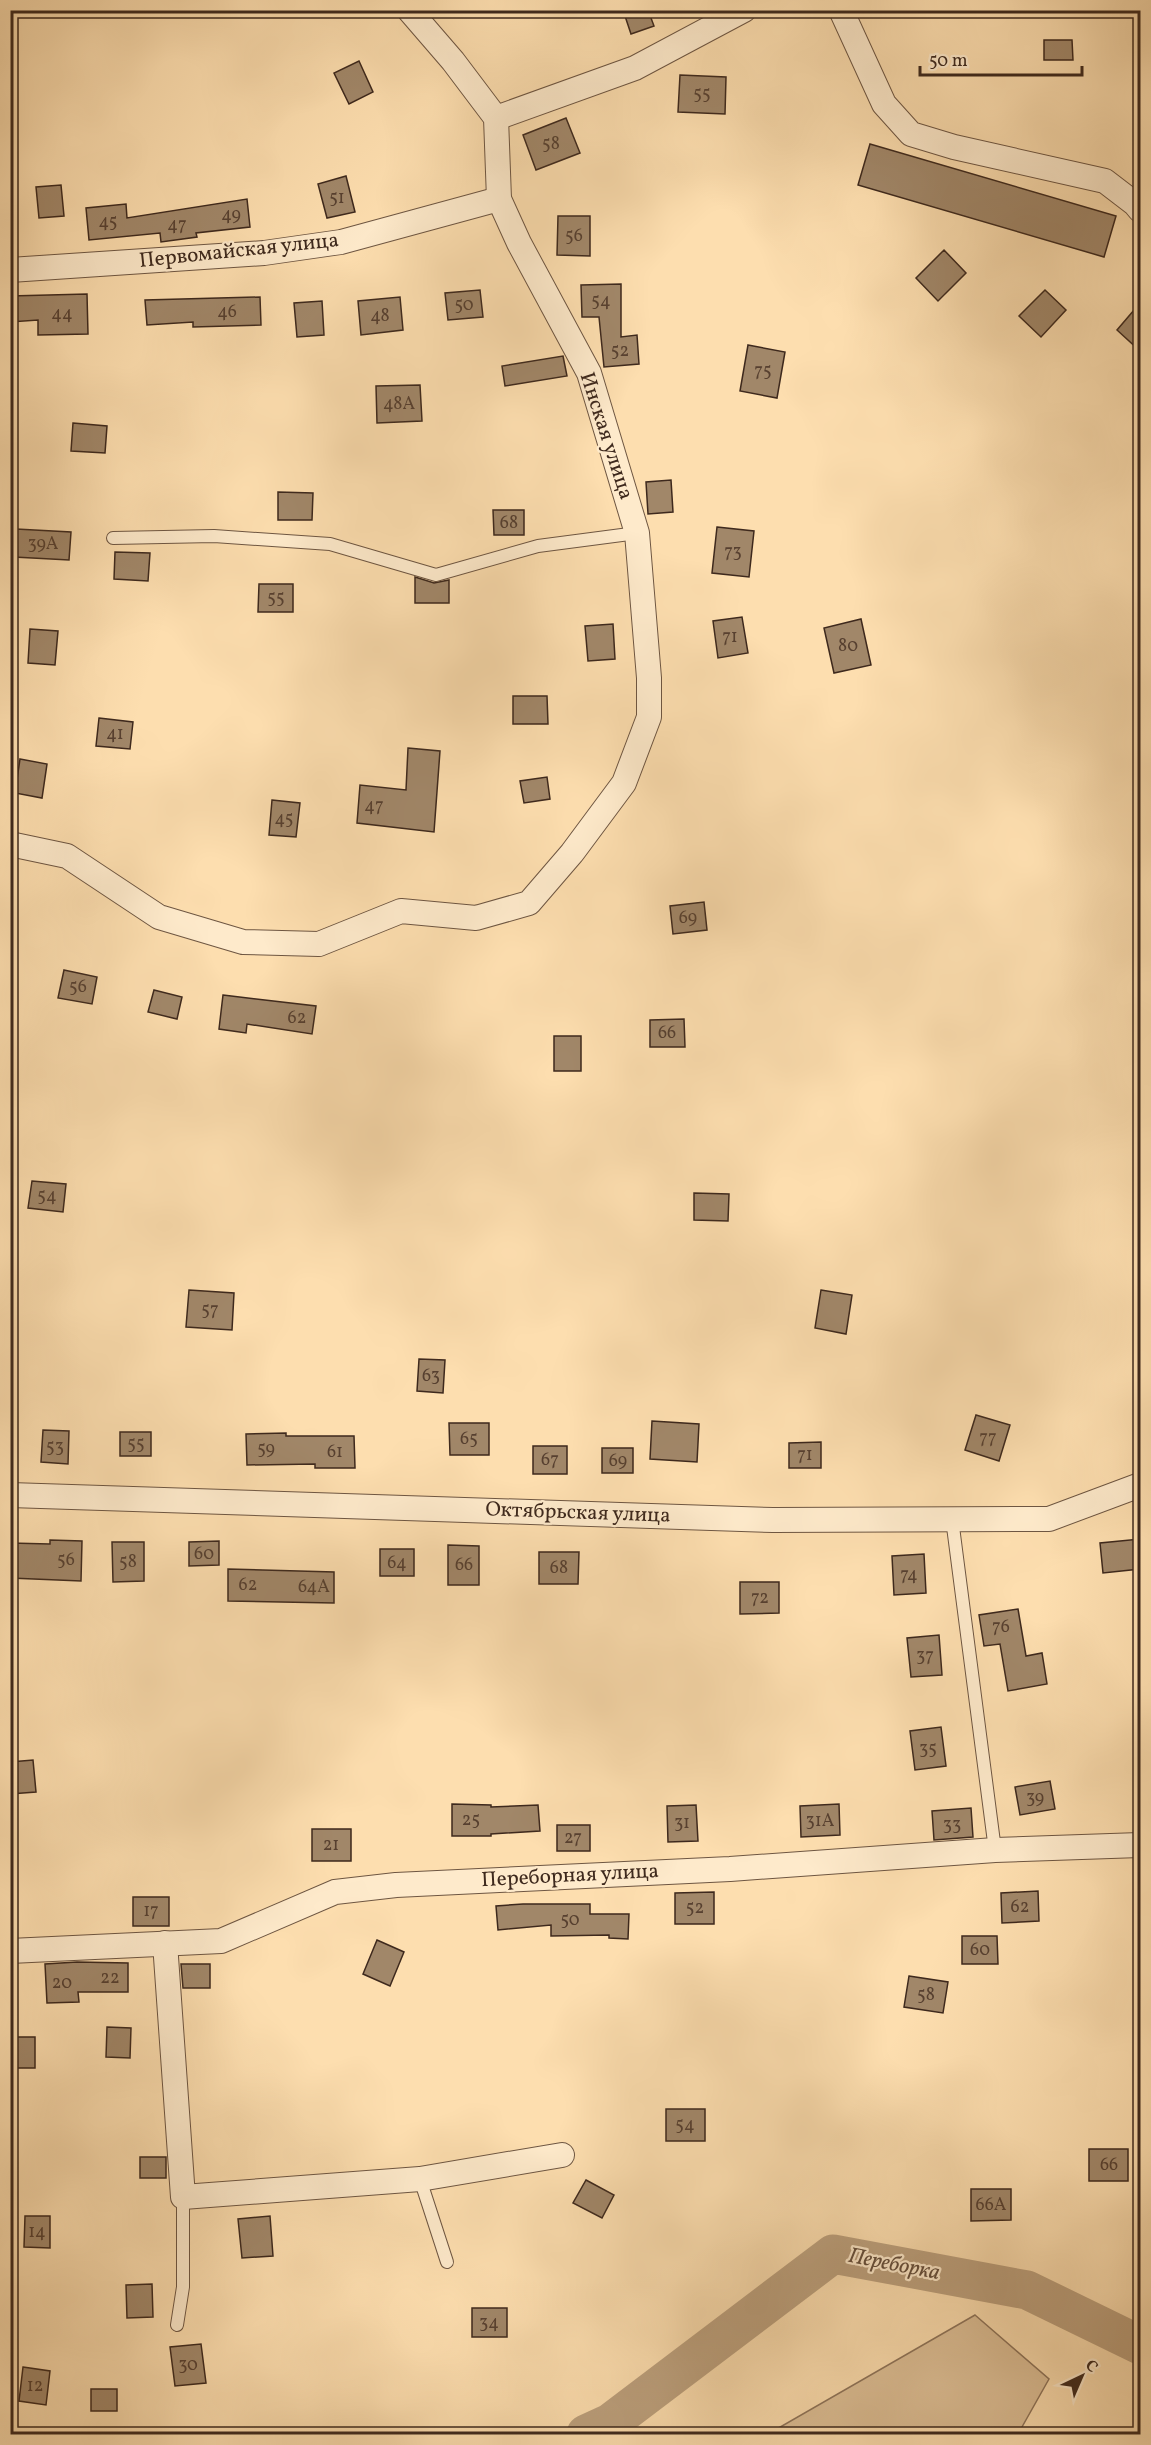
<svg xmlns="http://www.w3.org/2000/svg" width="1151" height="2445" font-family="Vollkorn,serif">
<rect width="100%" height="100%" fill="#fddeaf"/>
<filter id="stains"><feTurbulence type="fractalNoise" baseFrequency=".00333" numOctaves="4"/><feColorMatrix values="0 0 0 0 .2 0 0 0 0 .09 0 0 0 0 .02 0 0 0 .5 -.17"/></filter>
<radialGradient id="worn" r=".72"><stop offset=".6" stop-color="#630" stop-opacity="0"/><stop offset="1" stop-color="#630" stop-opacity=".3"/></radialGradient>
<path fill="#ddbf96" stroke="#8e745a" stroke-width="1.5" d="M975,2315l74,64 -31,55h-250z"/>
<g fill="none" stroke-linecap="round" stroke-linejoin="round">
<path stroke="#bca07d" stroke-width="39" d="M586,2434l24,-11 223,-169 194,36 113,55"/>
</g>
<g fill="#a18769" stroke="#3e291d" stroke-width="1.5">
<path d="M623,10h25l6,16 -23,8z"/>
<path d="M1044,40h28l1,20h-29z"/>
<path d="M359,61l14,31 -24,12 -15,-31z"/>
<path d="M680,75l46,2 -1,37 -47,-2z"/>
<path d="M566,118l14,35 -44,17 -13,-35z"/>
<path d="M870,144l246,72 -12,41 -246,-72z"/>
<path d="M346,176l9,36 -28,6 -9,-34z"/>
<path d="M61,185l3,31 -25,2 -3,-31z"/>
<path d="M247,199l3,28 -54,6 1,4 -36,5 -1,-9 -71,7 -3,-32 40,-4 1,14z"/>
<path d="M558,216h32v40l-33,-1z"/>
<path d="M944,250l22,23 -28,28 -22,-23z"/>
<path d="M621,284v53l16,-2 2,29 -35,3 -5,-50h-17l-1,-32z"/>
<path d="M480,290l3,27 -35,3 -3,-27z"/>
<path d="M1045,290l21,20 -25,27 -22,-21z"/>
<path d="M87,294l1,40 -50,1v-15l-28,2v-26z"/>
<path d="M260,297l1,28 -68,2v-5l-46,3 -2,-25z"/>
<path d="M400,297l3,33 -42,5 -3,-34z"/>
<path d="M322,301l2,34 -27,2 -3,-34z"/>
<path d="M1140,303v48l-23,-21z"/>
<path d="M748,345l37,7 -8,46 -37,-7z"/>
<path d="M563,356l4,20 -62,10 -3,-20z"/>
<path d="M420,385l2,36 -45,2 -1,-37z"/>
<path d="M73,423l34,3 -2,27 -34,-2z"/>
<path d="M671,480l2,32 -25,2 -2,-32z"/>
<path d="M278,492l35,1 -1,27h-34z"/>
<path d="M493,510h31v25h-30z"/>
<path d="M717,527l37,4 -5,46 -37,-4z"/>
<path d="M16,529l55,3 -2,28 -55,-3z"/>
<path d="M115,552l35,1 -2,28 -34,-2z"/>
<path d="M415,577l19,6 15,-3v23h-34z"/>
<path d="M259,584h34v28h-35z"/>
<path d="M742,617l6,36 -30,5 -5,-37z"/>
<path d="M861,619l10,46 -37,8 -10,-45z"/>
<path d="M613,624l2,35 -27,2 -3,-35z"/>
<path d="M30,629l28,2 -3,34 -27,-2z"/>
<path d="M513,696h34l1,28h-35z"/>
<path d="M99,718l34,4 -3,27 -34,-3z"/>
<path d="M408,748l32,3 -6,81 -77,-9 3,-38 46,5z"/>
<path d="M20,759l27,5 -5,34 -27,-5z"/>
<path d="M547,777l3,22 -26,4 -4,-22z"/>
<path d="M272,800l28,3 -4,34 -27,-2z"/>
<path d="M704,902l3,28 -34,4 -3,-28z"/>
<path d="M64,970l33,7 -5,27 -34,-6z"/>
<path d="M154,990l28,7 -5,22 -29,-7z"/>
<path d="M223,995l93,11 -4,28 -65,-10 -1,9 -27,-4z"/>
<path d="M684,1019l1,28h-35v-27z"/>
<rect x="554" y="1036" width="27" height="35"/>
<path d="M32,1181l34,3 -3,28 -35,-4z"/>
<path d="M694,1193l35,1 -1,27 -34,-1z"/>
<path d="M189,1290l45,3 -2,37 -46,-3z"/>
<path d="M821,1290l31,5 -6,39 -31,-6z"/>
<path d="M419,1359l26,1 -2,33 -26,-2z"/>
<path d="M976,1415l34,10 -11,36 -34,-11z"/>
<path d="M652,1421l47,3 -2,38 -47,-3z"/>
<path d="M449,1423h40v32h-39z"/>
<path d="M43,1430l26,1 -1,33 -27,-2z"/>
<rect x="120" y="1432" width="31" height="24"/>
<path d="M286,1433v3h68l1,32h-40v-4l-68,1 -1,-31z"/>
<path d="M821,1442v26h-32v-25z"/>
<rect x="533" y="1446" width="34" height="28"/>
<rect x="602" y="1448" width="31" height="25"/>
<path d="M1140,1539v30l-37,4 -3,-30z"/>
<path d="M50,1540l32,1 -1,40 -71,-3v-35l40,1z"/>
<path d="M219,1541v24l-30,1v-24z"/>
<path d="M112,1542h32v39l-31,1z"/>
<path d="M448,1545l31,1v39h-31z"/>
<rect x="380" y="1549" width="34" height="27"/>
<path d="M539,1552h40l-1,32h-39z"/>
<path d="M924,1554l2,39 -32,2 -2,-39z"/>
<path d="M228,1569l106,3v31l-106,-2z"/>
<path d="M740,1582h39v31l-39,1z"/>
<path d="M1018,1609l8,47 16,-3 5,31 -39,7 -8,-47 -16,2 -5,-31z"/>
<path d="M939,1635l3,40 -31,2 -4,-39z"/>
<path d="M941,1727l5,39 -31,4 -5,-39z"/>
<path d="M33,1760l3,32 -26,2v-32z"/>
<path d="M1050,1781l5,28 -35,6 -5,-28z"/>
<path d="M452,1804l39,1v2l47,-2 2,26 -49,3v2h-39z"/>
<path d="M839,1804l1,31 -39,2 -1,-31z"/>
<path d="M696,1805l2,36 -30,1 -1,-36z"/>
<path d="M971,1808l2,29 -39,3 -2,-29z"/>
<rect x="557" y="1825" width="33" height="26"/>
<rect x="312" y="1829" width="39" height="32"/>
<path d="M1038,1891l1,30 -37,2 -1,-30z"/>
<path d="M714,1892v32h-39v-31z"/>
<rect x="133" y="1897" width="36" height="29"/>
<path d="M523,1904h67v10h39l-1,25 -19,-1v-3l-58,1v-11l-53,5 -2,-24z"/>
<path d="M962,1936h35l1,28h-36z"/>
<path d="M377,1940l27,12 -14,34 -27,-12z"/>
<path d="M77,1962l51,1v29h-50l1,10 -32,1 -2,-39z"/>
<path d="M181,1964h29v24h-27z"/>
<path d="M909,1976l39,6 -5,31 -39,-6z"/>
<path d="M107,2027l24,1 -1,30 -24,-1z"/>
<rect x="10" y="2037" width="25" height="31"/>
<rect x="666" y="2109" width="39" height="32"/>
<rect x="1089" y="2149" width="39" height="32"/>
<rect x="140" y="2157" width="26" height="21"/>
<path d="M586,2180l28,15 -12,23 -29,-15z"/>
<path d="M971,2189h40v31l-40,1z"/>
<path d="M25,2216h25v32l-26,-1z"/>
<path d="M270,2216l3,40 -31,2 -4,-39z"/>
<path d="M152,2284l1,33 -26,1 -1,-33z"/>
<rect x="472" y="2308" width="35" height="29"/>
<path d="M201,2344l5,39 -31,3 -5,-39z"/>
<path d="M23,2367l27,4 -4,34 -27,-4z"/>
<rect x="91" y="2389" width="26" height="22"/>
</g>
<g fill="none" stroke-linecap="round" stroke-linejoin="round">
<defs>
<g id="service">
<path d="M113,538l101,-2 116,8 106,31 102,-29 99,-13"/>
<path d="M952,1519l43,331"/>
<path d="M420,2179l27,83"/>
<path d="M177,2325l6,-38v-90"/>
</g>
<g id="minor">
<path d="M841,10l43,94 27,30 43,13 151,34 30,23 5,6"/>
<path d="M496,118l139,-50 109,-58"/>
<path d="M10,270l254,-17 77,-11 158,-43"/>
<path d="M10,844l57,12 92,61 84,25 76,2 82,-33 75,7 53,-15 43,-50 52,-70 25,-66v-39l-12,-145 -48,-160 -70,-130 -20,-44 -3,-81 -43,-57 -44,-51"/>
<path d="M10,1495l763,25 276,-1 91,-34"/>
<path d="M165,1943l18,254 237,-18 142,-24"/>
<path d="M10,1951l211,-10 114,-49 61,-7 334,-16 265,-19 145,-5"/>
</g>
</defs>
<use href="#service" stroke="#6e5642" stroke-width="14"/>
<use href="#minor" stroke="#6e5642" stroke-width="26"/>
<use href="#service" stroke="#feeacb" stroke-width="12"/>
<use href="#minor" stroke="#feeacb" stroke-width="24"/>
</g>
<g text-anchor="middle" dominant-baseline="central" stroke-width="4.5" stroke-linejoin="round" paint-order="stroke">
<g font-size="18" fill="#574030">
<text x="702" y="94">55</text>
<text x="551" y="144">58</text>
<text x="337" y="198">51</text>
<text x="231" y="215">49</text>
<text x="108" y="222">45</text>
<text x="177" y="225">47</text>
<text x="574" y="236">56</text>
<text x="601" y="301">54</text>
<text x="464" y="305">50</text>
<text x="227" y="312">46</text>
<text x="62" y="314">44</text>
<text x="380" y="316">48</text>
<text x="620" y="351">52</text>
<text x="763" y="371">75</text>
<text x="399" y="404">48А</text>
<text x="509" y="523">68</text>
<text x="43" y="544">39А</text>
<text x="733" y="552">73</text>
<text x="276" y="598">55</text>
<text x="730" y="637">71</text>
<text x="848" y="646">80</text>
<text x="115" y="734">41</text>
<text x="374" y="806">47</text>
<text x="284" y="819">45</text>
<text x="688" y="918">69</text>
<text x="78" y="987">56</text>
<text x="297" y="1018">62</text>
<text x="667" y="1033">66</text>
<text x="47" y="1196">54</text>
<text x="210" y="1310">57</text>
<text x="431" y="1376">63</text>
<text x="988" y="1438">77</text>
<text x="469" y="1439">65</text>
<text x="136" y="1444">55</text>
<text x="55" y="1447">53</text>
<text x="266" y="1449">59</text>
<text x="335" y="1452">61</text>
<text x="805" y="1455">71</text>
<text x="550" y="1460">67</text>
<text x="618" y="1461">69</text>
<text x="204" y="1554">60</text>
<text x="66" y="1560">56</text>
<text x="128" y="1562">58</text>
<text x="397" y="1563">64</text>
<text x="464" y="1565">66</text>
<text x="559" y="1568">68</text>
<text x="909" y="1575">74</text>
<text x="248" y="1585">62</text>
<text x="314" y="1587">64А</text>
<text x="760" y="1598">72</text>
<text x="1001" y="1627">76</text>
<text x="925" y="1656">37</text>
<text x="928" y="1749">35</text>
<text x="1035" y="1798">39</text>
<text x="471" y="1820">25</text>
<text x="820" y="1821">31А</text>
<text x="682" y="1823">31</text>
<text x="952" y="1825">33</text>
<text x="573" y="1838">27</text>
<text x="331" y="1845">21</text>
<text x="1020" y="1907">62</text>
<text x="695" y="1908">52</text>
<text x="151" y="1911">17</text>
<text x="570" y="1920">50</text>
<text x="980" y="1950">60</text>
<text x="110" y="1978">22</text>
<text x="62" y="1983">20</text>
<text x="926" y="1995">58</text>
<text x="685" y="2125">54</text>
<text x="1109" y="2165">66</text>
<text x="991" y="2205">66А</text>
<text x="37" y="2232">14</text>
<text x="489" y="2323">34</text>
<text x="188" y="2365">30</text>
<text x="35" y="2386">12</text>
</g>
<g font-size="21" fill="#3e291d" stroke="#feeacb">
<text transform="translate(239 251) rotate(-6)">Первомайская улица</text>
<text transform="translate(606 436) rotate(72)">Инская улица</text>
<text transform="translate(578 1513) rotate(2)">Октябрьская улица</text>
<text transform="translate(570 1876) rotate(-3)">Переборная улица</text>
</g>
<g font-size="22" font-style="italic" fill="#644d3a" stroke="#feeacb">
<text transform="translate(894 2265) rotate(11)">Переборка</text>
</g>
</g>
<rect width="1151" height="2445" fill="none" stroke="#fddeaf" stroke-width="36"/>
<rect x="12" y="12" width="1127" height="2421" fill="none" stroke="#3e291d" stroke-width="3"/>
<rect x="18" y="18" width="1115" height="2409" fill="none" stroke="#3e291d" stroke-width="1.5"/>
<g transform="translate(1082 2376) rotate(44)" stroke="#feeacb" stroke-width="4.5" paint-order="stroke">
<path d="M0-4.5L10 22L0 15L-10 22Z" fill="#3e291d"/>
<text y="-9" font-size="16" font-weight="bold" text-anchor="middle" fill="#3e291d">С</text>
</g>
<path d="M920 66v9h162v-9" fill="none" stroke="#3e291d" stroke-width="3"/>
<text x="929" y="66" font-size="18" fill="#3e291d" stroke="#feeacb" stroke-width="4.5" paint-order="stroke">50 m</text>
<rect width="100%" height="100%" filter="url(#stains)"/>
<rect width="100%" height="100%" fill="url(#worn)"/>
</svg>
